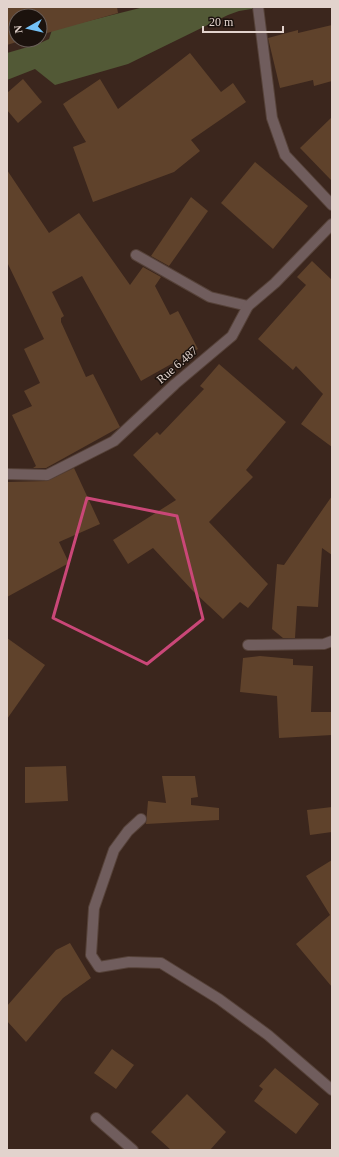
<svg xmlns="http://www.w3.org/2000/svg" width="339" height="1157" font-family="Georgia,serif">
<rect width="100%" height="100%" fill="#3b261d"/>
<path fill="#525936" d="M144,7h120l-25,4 -11,4 -100,49 -73,21 -20,-16 -28,11v-27l31,-9 11,-5 3,-9z"/>
<g fill="#5f422b">
<path d="M7,7h110l1,6 -78,22v-19h-24v24h7l-16,5z"/>
<path d="M332,25v56l-18,5 -1,-6 -33,8 -12,-50 30,-8v3z"/>
<path d="M190,53l31,39 12,-9 13,19 -55,38 9,11 -26,21 -81,30 -20,-55 13,-5 -23,-38 37,-25 18,30z"/>
<path d="M23,79l19,23 -24,21 -11,-13v-17z"/>
<path d="M332,117v64l-32,-33z"/>
<path d="M255,162l53,44 -35,43 -52,-46z"/>
<path d="M7,170l42,63 30,-20 51,72 13,-18 18,10 -6,9 15,29 8,-4 20,38 -57,32 -59,-105 -30,16 12,24 -3,2v4l25,55 7,-3 27,53 -74,41h-13l3,-2 -24,-51 20,-9 -8,-15 16,-8 -16,-34 20,-10 -37,-77z"/>
<path d="M191,197l17,14 -39,55 -18,-10z"/>
<path d="M312,261l20,19v167l-31,-23 22,-30 -27,-28 -3,4 -35,-31 48,-54 -9,-8z"/>
<path d="M219,364l67,58 -40,48 7,7 -44,45 59,62 -20,24 -8,-6 -17,17 -30,-28 -40,-43 -25,16 -15,-24 63,-40 -43,-45 24,-23 3,3 44,-46 -4,-3z"/>
<path d="M74,468l26,56 -41,18 10,21 -62,34v-115l40,-1z"/>
<path d="M332,496v59l-10,-7 -4,59 -21,-1 -2,32h-12l-11,-9 5,-65 7,1z"/>
<path d="M7,638l38,27 -38,54z"/>
<path d="M260,656l33,3v6l20,1 -2,46h21v23l-53,3 -2,-42 -37,-4 3,-34z"/>
<path d="M66,766l2,35 -43,2v-36z"/>
<path d="M162,776h33l3,21 -7,1v7l28,3v12l-73,4 2,-23 18,2z"/>
<path d="M332,807v25l-22,3 -3,-25z"/>
<path d="M332,860v127l-36,-43 34,-29 -24,-39z"/>
<path d="M70,943l21,35 -28,20 -37,44 -19,-21v-15l49,-56z"/>
<path d="M112,1049l22,16 -18,24 -22,-16z"/>
<path d="M275,1068l44,36 -23,30 -42,-33 9,-12 -4,-3z"/>
<path d="M187,1094l39,38 -16,18h-39l-20,-18z"/>
</g>
<g fill="none" stroke-linecap="round" stroke-linejoin="round">
<defs>
<g id="minor">
<path d="M258,7l14,111 13,37 47,50"/>
<path d="M136,255l74,42 38,9"/>
<path d="M7,474l40,1 67,-34 61,-57 57,-48 16,-30 27,-23 57,-59"/>
<path d="M248,645l76,-1 8,-3"/>
<path d="M141,819l-13,12 -14,19 -20,58 -3,47 8,12 30,-5 32,1 58,36 49,36 64,55"/>
<path d="M96,1118l37,32"/>
</g>
</defs>
<use href="#minor" stroke="#564239" stroke-width="12"/>
<use href="#minor" stroke="#705d5d" stroke-width="10"/>
</g>
<path fill="none" stroke="#ca4778" stroke-width="3" stroke-linejoin="round" d="M87,498l90,18 26,103 -56,45 -94,-46z"/>
<g text-anchor="middle" dominant-baseline="central" stroke-width="3" stroke-linejoin="round" paint-order="stroke">
<g font-size="12" fill="#e2d3cd" stroke="#1b120d">
<text transform="translate(177 365) rotate(-41)">Rue 6.487</text>
</g>
</g>
<rect width="339" height="1157" fill="none" stroke="#e2d3cd" stroke-width="16"/>
<g transform="translate(28 28) rotate(262)"><circle r="19" fill="#1b120d" stroke="#6b5f5a"/>
<path d="M0-3L7 15L0 10L-7 15Z" fill="#73c1f6"/>
<text y="-6" font-size="11" font-weight="bold" text-anchor="middle" fill="#e2d3cd">N</text>
</g>
<path d="M203 26v6h80v-6" fill="none" stroke="#e2d3cd" stroke-width="2"/>
<text x="209" y="26" font-size="12" fill="#e2d3cd" stroke="#1b120d" stroke-width="3" paint-order="stroke">20 m</text>
</svg>
